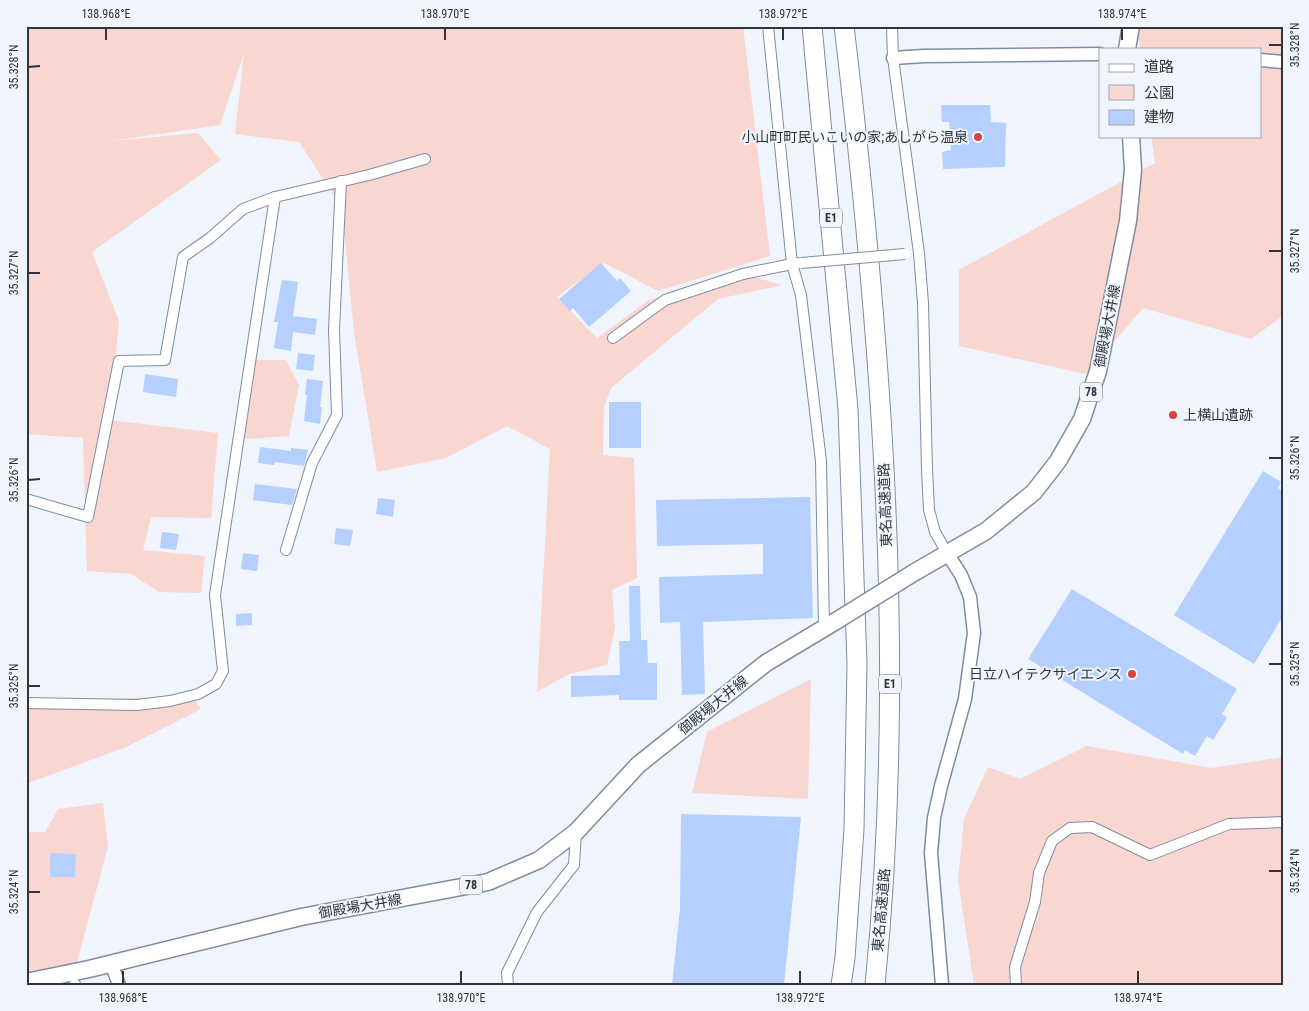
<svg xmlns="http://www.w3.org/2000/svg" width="1309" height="1011" font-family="'Roboto Condensed','Noto Sans JP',sans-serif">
<rect width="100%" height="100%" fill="#eff4fd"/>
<g fill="#fad6d1">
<path d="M26,26h717l27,230 -112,35 -54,-28 -47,34 40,41 52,-38 94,-26 39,11 -64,14 -107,89 -7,19 -1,48 31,3 3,120 -25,12 3,37 -8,38 -38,9 -32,18 13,-243 -43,-23 -61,32 -69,14 -23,-139 -12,-125 -43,-66 -64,-8 9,-81 -24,72 -109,16 87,-8 23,27 -129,92 27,69 -9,99 108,13 -7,85 -60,-1 -8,33 62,6 -4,37 -42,-1 -28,-18 -44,-3 -4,-133 -57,-4z"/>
<path d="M1137,26h146v290l-32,23 -108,-31 -57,66 -127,-28v-76l196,-107 -4,-27h109v-87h-120z"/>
<path d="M252,360h34l13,25 -10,51 -44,3 2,-62z"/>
<path d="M811,679l-3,120 -116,-6 15,-61z"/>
<path d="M192,696l9,13 -75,38 -100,37v-82z"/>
<path d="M1087,746l125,22 71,-11v228h-309l-16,-105 6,-61 24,-52 32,12z"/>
<path d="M103,803l5,44 -31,115 -22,23h-29l2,-63h-2v-90h19l13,-23z"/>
</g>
<g fill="#b5d0fe">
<path d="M941,105h49l1,17 15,1 -1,44 -62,2 -1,-17 9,-2 -2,-28h-7z"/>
<path d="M601,263l16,18 3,-3 11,13 -42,36 -16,-19 -3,3 -11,-12z"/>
<path d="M282,280l16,2 -5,34 24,3 -2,16 -22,-3 -2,19 -17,-3 4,-26h-4z"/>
<path d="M298,353l17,2 -2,16 -17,-2z"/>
<path d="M145,374l33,5 -2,18 -33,-5z"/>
<path d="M307,379l16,2 -3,26h2l-2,17 -16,-3 3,-26h-2z"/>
<rect x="609" y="402" width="32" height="46"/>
<path d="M260,447l31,4v-3l17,2 -4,16 -29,-4 -1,3 -16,-2z"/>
<path d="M1263,471l18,11 -3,6 5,3v125l-29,48 -80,-49z"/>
<path d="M255,484l42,5 -5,16 -39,-5z"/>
<path d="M810,497l3,121 -110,4 2,72 -23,1 -2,-73 -20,1 -1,-46 104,-3v-30l-106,2 -1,-46z"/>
<path d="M378,498l17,2 -2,17 -17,-3z"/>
<path d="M336,528l17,2 -3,16 -16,-2z"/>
<path d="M162,532l17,2 -3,16 -16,-2z"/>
<path d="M243,553l16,2 -2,16 -16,-2z"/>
<path d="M629,586h11l1,54h6l1,23h9v37h-38v-5l-48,2v-21l49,-1 -1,-34h11z"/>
<path d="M1072,589l165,100 -15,25 5,4 -14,22 -6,-4 -12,20 -10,-6 -2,4 -155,-95z"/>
<path d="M252,613v12l-16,1v-12z"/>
<path d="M681,814l120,3 -17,168h-112l8,-76z"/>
<path d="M50,853l26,1 -1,23h-25z"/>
</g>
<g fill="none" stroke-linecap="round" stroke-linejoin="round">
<defs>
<g id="minor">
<path d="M768,26l24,238 9,31 20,166 3,167"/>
<path d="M892,26l1,32 26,195 4,50 4,166 2,41 6,22 12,21"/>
<path d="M613,338l52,-38 78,-26 54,-11"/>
<path d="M26,499l62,18 31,-156 46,-1 18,-103 27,-19 33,-29 32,-12"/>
<path d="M286,550l26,-87 25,-48 -3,-86 7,-148"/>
<path d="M26,703l111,2 33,-4 28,-7 18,-10 7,-13 -8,-76 60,-398 94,-22 56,-16"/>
<path d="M74,985l1,-1"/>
<path d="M508,985l-1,-12 30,-61 37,-47 2,-33"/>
<path d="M1016,985l-1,-18 20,-65 4,-29 13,-32 18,-13 22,-1 58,28 79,-31 54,-2"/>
</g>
<g id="tertiary">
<path d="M893,58l31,-2 176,-2"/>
<path d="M1260,60l23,2"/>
<path d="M111,963l8,22"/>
<path d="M942,985l-11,-132 3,-35 7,-32 24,-87 9,-66 -4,-36 -9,-22 -14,-22"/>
</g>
<g id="primary">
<path d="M1127,49l4,-23"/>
<path d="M915,572l71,-41 48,-39 24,-31 24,-42 16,-48 30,-150 5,-51 -2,-34"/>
<path d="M26,982l63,-13 212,-52 187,-35 51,-22 37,-28 62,-67 128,-102 70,-42"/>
</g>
<g id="motorway">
<path d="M812,26l36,383 9,254 -3,166 -9,129 -4,27"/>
<path d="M844,26c38,318 63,640 31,959"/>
</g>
</defs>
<use href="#minor" stroke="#808ca0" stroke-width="12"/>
<use href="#tertiary" stroke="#808ca0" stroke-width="15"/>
<use href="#primary" stroke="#808ca0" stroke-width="19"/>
<use href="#motorway" stroke="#808ca0" stroke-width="21"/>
<use href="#minor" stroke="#fff" stroke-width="10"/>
<use href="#tertiary" stroke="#fff" stroke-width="12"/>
<use href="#primary" stroke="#fff" stroke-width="16"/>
<use href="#motorway" stroke="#fff" stroke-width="19"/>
<defs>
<path id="minor-bridge" d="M801,263l104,-9"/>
<path id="primary-bridge" d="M836,621l79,-49"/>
</defs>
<use href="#minor-bridge" stroke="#808ca0" stroke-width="12" stroke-linecap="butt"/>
<use href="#primary-bridge" stroke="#808ca0" stroke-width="19" stroke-linecap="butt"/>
<use href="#minor-bridge" stroke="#fff" stroke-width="10"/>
<use href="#primary-bridge" stroke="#fff" stroke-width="16"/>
</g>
<path fill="none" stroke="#2f343d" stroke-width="2" d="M106,28v12M445,28v12M783,28v12M1122,28v12M1269,45h13M28,67l12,-1M1269,251h13M28,273h12M1269,458h13M28,480l12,-1M1269,664h13M28,686h12M1269,871h13M28,892h12M123,971v13M461,971v13M800,971v13M1138,971v13"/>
<g fill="#d4463d" stroke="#eff4fd" stroke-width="2">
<circle cx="978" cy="137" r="5"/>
<circle cx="1173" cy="415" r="5"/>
<circle cx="1132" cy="674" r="5"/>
</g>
<g text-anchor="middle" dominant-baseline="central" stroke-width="4" stroke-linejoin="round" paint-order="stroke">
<g fill="#eff4fd" stroke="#696e77" stroke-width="1">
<rect x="820" y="208.5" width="22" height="19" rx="4"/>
<rect x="1080" y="382.5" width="22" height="19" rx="4"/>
<rect x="879" y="674.5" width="22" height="19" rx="4"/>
<rect x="460" y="875.5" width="22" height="19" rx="4"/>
</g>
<g font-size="12" font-weight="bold" fill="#2f343d">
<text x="831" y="218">E1</text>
<text x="1091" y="392">78</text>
<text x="890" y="684">E1</text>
<text x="471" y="885">78</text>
</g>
<g font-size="14" fill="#2f343d" stroke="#eff4fd" text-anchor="end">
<text x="968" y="137">小山町町民いこいの家;あしがら温泉</text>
<text x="1183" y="415" text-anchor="start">上横山遺跡</text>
<text x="1122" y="674">日立ハイテクサイエンス</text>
</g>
<g font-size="14" fill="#2f343d" stroke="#eff4fd">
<text transform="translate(1107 326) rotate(-79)">御殿場大井線</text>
<text transform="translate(885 505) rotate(-92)">東名高速道路</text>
<text transform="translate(713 705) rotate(-39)">御殿場大井線</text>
<text transform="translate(360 906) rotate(-10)">御殿場大井線</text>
<text transform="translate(881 910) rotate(-85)">東名高速道路</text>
</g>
</g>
<rect width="1309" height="1011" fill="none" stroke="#eff4fd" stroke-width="55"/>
<rect x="1099" y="48" width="162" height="90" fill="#eff4fd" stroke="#a2a7b0"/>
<rect x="1109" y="64" width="25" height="8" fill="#ffffff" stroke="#a2a7b0"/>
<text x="1144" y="72" font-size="15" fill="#2f343d">道路</text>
<rect x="1109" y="85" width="25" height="15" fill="#fad6d1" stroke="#a2a7b0"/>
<text x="1144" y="98" font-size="15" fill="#2f343d">公園</text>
<rect x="1109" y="110" width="25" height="15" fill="#b5d0fe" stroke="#a2a7b0"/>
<text x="1144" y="122" font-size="15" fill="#2f343d">建物</text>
<rect x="28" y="28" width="1254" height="956" fill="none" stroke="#2f343d" stroke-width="2"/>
<g font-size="12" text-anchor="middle" fill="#2f343d">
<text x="106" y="18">138.968°E</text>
<text x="445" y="18">138.970°E</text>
<text x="783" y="18">138.972°E</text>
<text x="1122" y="18">138.974°E</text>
<text transform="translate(1295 45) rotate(-90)" y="4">35.328°N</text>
<text transform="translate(14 67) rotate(-90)" y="4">35.328°N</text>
<text transform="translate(1295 251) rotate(-90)" y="4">35.327°N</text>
<text transform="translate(14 273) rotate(-90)" y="4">35.327°N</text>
<text transform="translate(1295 458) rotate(-90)" y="4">35.326°N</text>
<text transform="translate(14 480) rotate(-90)" y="4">35.326°N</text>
<text transform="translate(1295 664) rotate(-90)" y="4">35.325°N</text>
<text transform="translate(14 686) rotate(-90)" y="4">35.325°N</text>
<text transform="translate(1295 871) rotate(-90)" y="4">35.324°N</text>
<text transform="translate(14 892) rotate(-90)" y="4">35.324°N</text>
<text x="123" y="1002">138.968°E</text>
<text x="461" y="1002">138.970°E</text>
<text x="800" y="1002">138.972°E</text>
<text x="1138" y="1002">138.974°E</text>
</g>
</svg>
